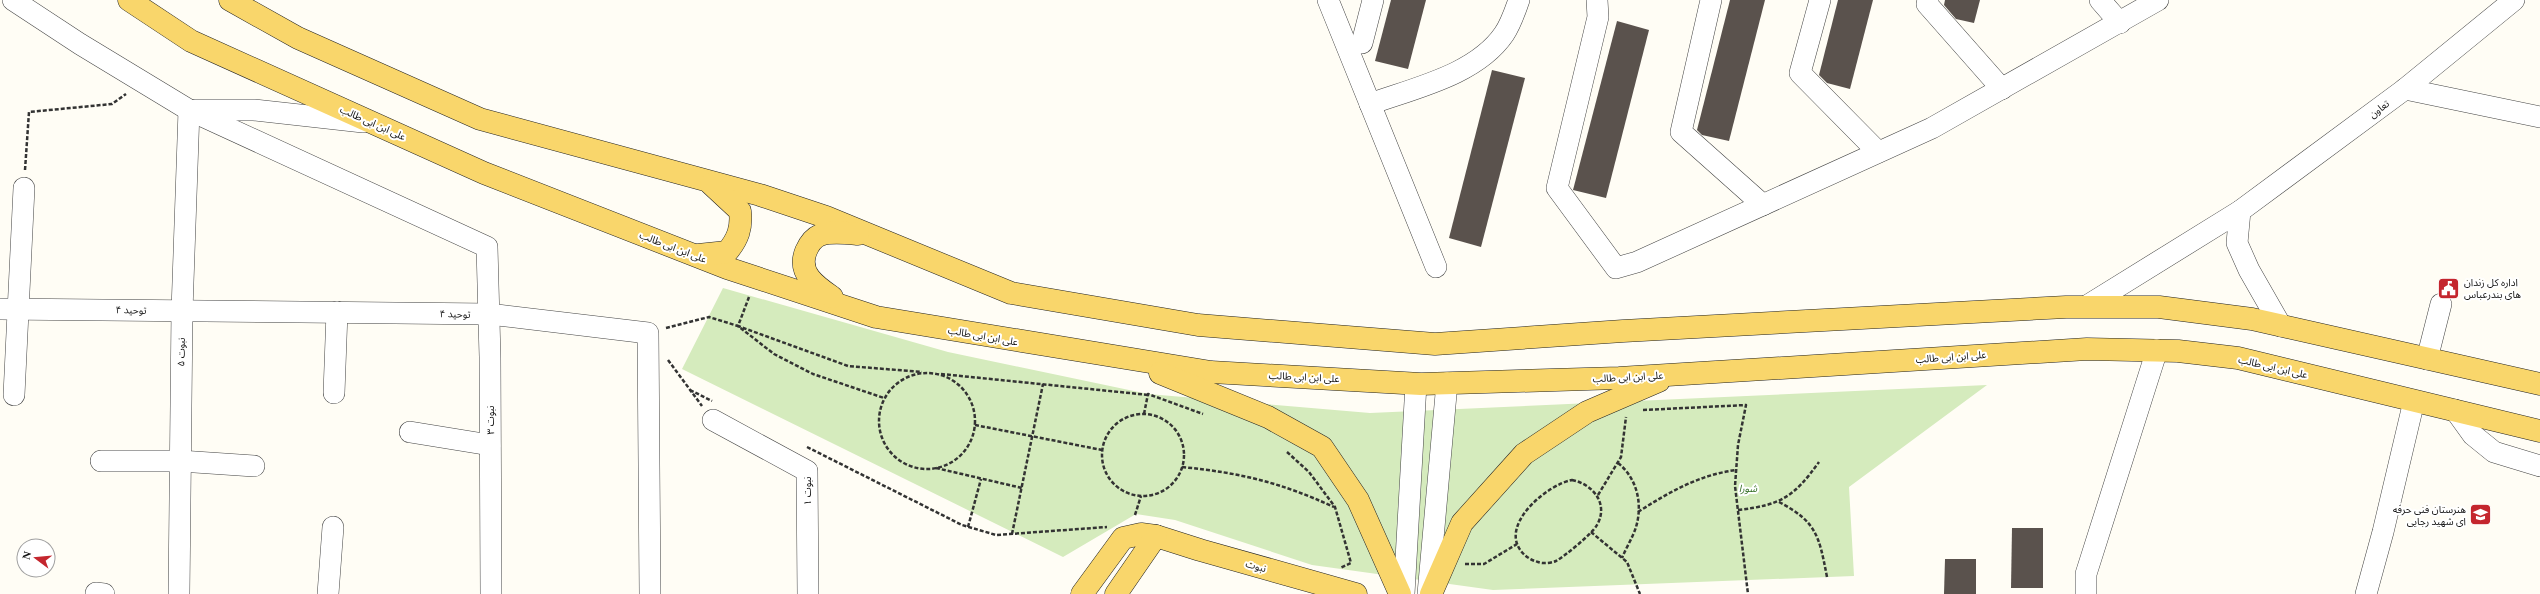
<svg xmlns="http://www.w3.org/2000/svg" width="2540" height="594" font-family="'Times New Roman','Noto Sans Arabic',serif">
<rect width="100%" height="100%" fill="#fffdf5"/>
<path fill="#d5ebbd" d="M723,288l225,64 200,42 222,19 617,-28 -138,102 5,89 -361,14 -181,-25 -137,-45 -39,-6 -73,43 -381,-188z"/>
<g fill="#5a524d">
<path d="M1391,0h35l-18,69 -33,-8z"/>
<path d="M1730,0h35l-36,141 -27,-6 -5,-5z"/>
<path d="M1838,0h35l-23,89 -23,-6 -8,-8z"/>
<path d="M1945,0h35l-6,23 -18,-4 -12,-14z"/>
<path d="M1617,21l32,9 -43,168 -33,-8z"/>
<path d="M1492,70l33,8 -44,169 -32,-9z"/>
<path d="M2012,528h31v60h-32z"/>
<path d="M1945,559h31v35h-32z"/>
</g>
<g fill="none" stroke-linecap="round" stroke-linejoin="round">
<defs>
<g id="minor">
<path d="M13,0l67,44 109,66 298,137 3,110 1,237"/>
<path d="M1328,0l108,267"/>
<path d="M1597,0l1,17 -41,171 59,80 21,-6 295,-134 226,-128"/>
<path d="M1711,0l-30,132 82,73"/>
<path d="M1820,0l-20,73 78,79"/>
<path d="M1928,0l-1,4 75,85"/>
<path d="M2100,0l20,23"/>
<path d="M1362,43l11,-43"/>
<path d="M2405,89l135,28"/>
<path d="M1370,104c44,-16 106,-29 134,-70 7,-10 11,-23 15,-34"/>
<path d="M195,110h59l109,12"/>
<path d="M2240,211l165,-122 109,-89"/>
<path d="M2085,307l155,-96 -3,32 12,27 32,56"/>
<path d="M0,309l489,5 159,19 2,261"/>
<path d="M2427,359l14,-55"/>
<path d="M334,393l3,-81"/>
<path d="M14,395l10,-207"/>
<path d="M2455,410l18,25 21,17 46,14"/>
<path d="M713,420l94,51 1,123"/>
<path d="M410,432l80,13"/>
<path d="M101,461h79l74,5"/>
<path d="M96,593l8,1"/>
<path d="M179,594l3,-283 7,-201"/>
<path d="M328,594l5,-67"/>
<path d="M1404,594l12,-210"/>
<path d="M1428,594l19,-211"/>
<path d="M2086,594v-20l71,-224"/>
<path d="M2366,594l17,-62 31,-131"/>
</g>
<g id="major">
<path d="M129,0l62,41 293,132 243,95 149,49 335,55 210,12 198,-6 468,-29 91,2 60,7 302,73"/>
<path d="M230,0l68,38 182,81 280,76 66,22 185,76 187,32 237,19 188,-13 443,-24h93l93,12 288,65"/>
<path d="M698,255l29,-3c11,-13 15,-24 13,-41l-29,-27"/>
<path d="M832,297c-16,-11 -35,-24 -26,-46 3,-7 7,-13 14,-16 10,-4 27,-2 38,-1"/>
<path d="M1160,373l108,44 54,30 36,53 42,94"/>
<path d="M1082,594l41,-56 18,-4 15,2 44,14 156,44"/>
<path d="M1116,594l40,-58"/>
<path d="M1431,594l31,-71 62,-69 63,-42 72,-31"/>
</g>
</defs>
<use href="#minor" stroke="#444" stroke-width="22"/>
<use href="#major" stroke="#222" stroke-width="23"/>
<g stroke="#333" stroke-width="2.5" stroke-dasharray="4 2" stroke-linecap="butt">
<path d="M25,170l4,-58 83,-8 14,-10"/>
<path d="M749,297l-11,29 110,40 74,6"/>
<path d="M666,328l43,-11 29,9 36,28 39,20 71,24"/>
<path d="M668,360l34,46"/>
<circle cx="927" cy="421" r="48"/>
<path d="M941,374l208,21"/>
<path d="M690,390l22,11"/>
<path d="M1643,410l103,-5 -8,40 -3,41 13,108"/>
<circle cx="1143" cy="455" r="41"/>
<path d="M1144,414l4,-20 55,20"/>
<path d="M975,425l127,25"/>
<path d="M807,447l155,78 34,10 111,-8"/>
<path d="M1287,452l22,20 26,35 16,56 -11,5"/>
<path d="M1618,463c19,15 25,41 18,64 -3,10 -10,21 -14,31"/>
<path d="M1182,467c59,6 97,15 152,40"/>
<path d="M936,468l86,20"/>
<path d="M1572,480c21,4 37,24 25,45 -5,9 -32,31 -41,36 -5,2 -13,3 -18,1 -8,-2 -15,-7 -19,-14 -16,-27 30,-64 53,-68z"/>
<path d="M1598,495l23,-38 5,-40"/>
<path d="M1779,502c38,20 40,34 48,75"/>
<path d="M1738,510c43,-5 56,-13 81,-48"/>
<path d="M1638,512c31,-20 61,-37 98,-42"/>
<path d="M1135,515l6,-19"/>
<path d="M968,527l13,-48"/>
<path d="M1591,532l36,30 13,32"/>
<path d="M1012,534l31,-150"/>
<path d="M1465,564h19l33,-20"/>
</g>
<use href="#minor" stroke="#fff" stroke-width="21"/>
<use href="#major" stroke="#f9d66b" stroke-width="22"/>
</g>
<defs>
<symbol id="civic-square" viewBox="-11 -11 22 22"><rect x="-9" y="-9" width="18" height="18" rx="4" fill="#c4262e" stroke="#fff"/><path d="M-.6-6.5H3V-4.5H.6V-3L4-1V1h2V6H-6V1h2V-1L-.6-3ZM-1.2 2.5V6h2.4V2.5Z" fill="#fff"/></symbol>
<symbol id="school-square" viewBox="-11 -11 22 22"><rect x="-9" y="-9" width="18" height="18" rx="4" fill="#c4262e" stroke="#fff"/><path d="M0-5L7-2L0 1L-7-2ZM-4 1L0 2.5L4 1V4Q0 6-4 4Z" fill="#fff"/></symbol>
</defs>
<g fill-rule="evenodd">
<use href="#civic-square" x="2436" y="276" width="25" height="25"/>
<use href="#school-square" x="2468" y="502" width="25" height="25"/>
</g>
<g text-anchor="middle" dominant-baseline="central" stroke-width="4" stroke-linejoin="round" paint-order="stroke">
<g font-size="10" fill="#111" stroke="#fff">
<text transform="translate(2379 109) rotate(-37)">تعاون</text>
<text transform="translate(373 123) rotate(24)">علی ابن ابی طالب</text>
<text transform="translate(673 247) rotate(21)">علی ابن ابی طالب</text>
<text transform="translate(131 310) rotate(1)">توحید ۴</text>
<text transform="translate(455 314) rotate(1)">توحید ۴</text>
<text transform="translate(983 336) rotate(10)">علی ابن ابی طالب</text>
<text transform="translate(181 352) rotate(-89)">نبوت ۵</text>
<text transform="translate(1951 357) rotate(-4)">علی ابن ابی طالب</text>
<text transform="translate(2273 367) rotate(13)">علی ابن ابی طالب</text>
<text transform="translate(1304 377) rotate(3)">علی ابن ابی طالب</text>
<text transform="translate(1628 377) rotate(-3)">علی ابن ابی طالب</text>
<text transform="translate(490 420) rotate(-90)">نبوت ۳</text>
<text transform="translate(807 491) rotate(-90)">نبوت ۱</text>
<text transform="translate(1256 566) rotate(16)">نبوت</text>
</g>
<g font-size="10" fill="#111" stroke="#fff" text-anchor="start">
<text x="2464" y="282">اداره کل زندان<tspan x="2464" dy="12">های بندرعباس</tspan></text>
<text x="2466" y="509" text-anchor="end">هنرستان فنی حرفه<tspan x="2466" dy="12">ای شهید رجایی</tspan></text>
</g>
<g font-size="10" font-style="italic" fill="#2f6b1f" stroke="#fff">
<text x="1748" y="488">شورا</text>
</g>
</g>
<g transform="translate(36 558) rotate(286)"><circle r="19" fill="#ffffff" stroke="#a0a0a0"/>
<path d="M0-3L7 15L0 10L-7 15Z" fill="#c4262e"/>
<text y="-6" font-size="11" font-weight="bold" text-anchor="middle" fill="#111111">N</text>
</g>
</svg>
